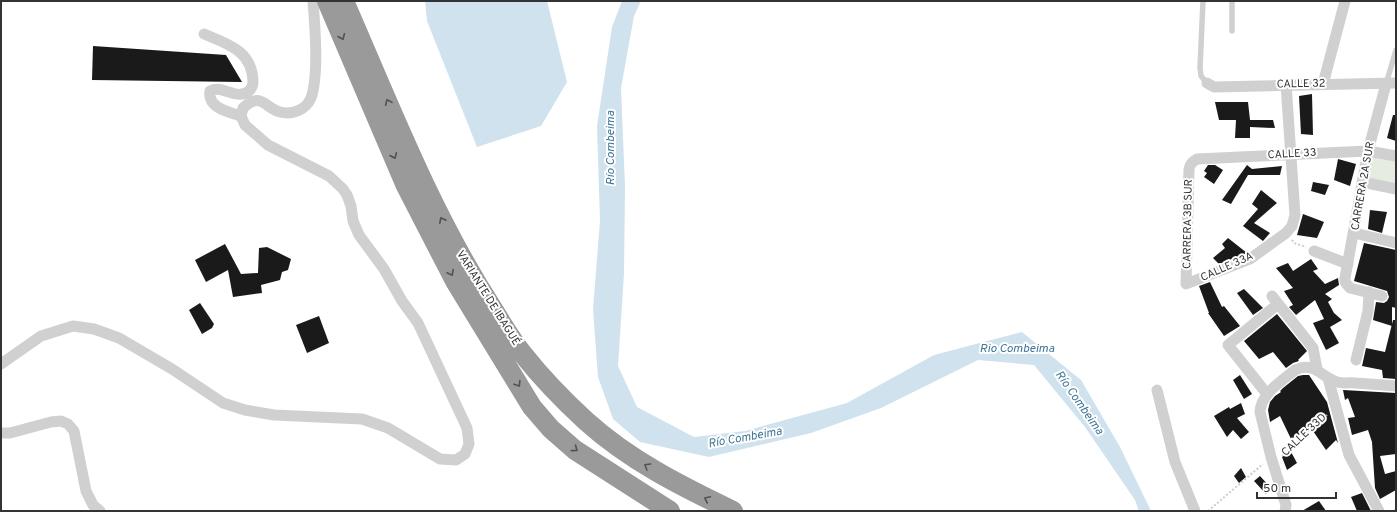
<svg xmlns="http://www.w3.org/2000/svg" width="1397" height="512" font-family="Overpass,sans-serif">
<rect width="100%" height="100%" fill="#fff"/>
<path fill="#e6ecdf" d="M1368,151l28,5v33l-34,-7z"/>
<g fill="#cfe2ee">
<path d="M425,1h122l20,81 -26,44 -64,21 -50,-126z"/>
<path d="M622,1h19l-7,15 -13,72 4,99 -1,86 -6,93 19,41 57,30 51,-6 102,-28 87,-48 88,-23 59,48 39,67 31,64h-12l-4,-11 -50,-73 -51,-62 -56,-5 -97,48 -70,25 -102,24 -69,-15 -27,-23 -15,-42 -5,-68 7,-88 -3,-95 15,-99z"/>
</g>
<g fill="#1a1a1a">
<path d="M93,46l133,9 16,27 -150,-2z"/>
<path d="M1312,94l1,41 -12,-1 -2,-38z"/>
<path d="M1215,102h33l2,18h23l2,8 -25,-1v11h-15l1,-18h-17z"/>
<path d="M1393,115h3v26l-9,-3z"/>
<path d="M1338,159l18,5 -6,22 -16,-6z"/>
<path d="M1208,165h7l8,5 -9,14 -10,-7 3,-4 -3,-2z"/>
<path d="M1247,165l5,4 30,-3 -2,9h-32l-17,29 -9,-4z"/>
<path d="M1313,182l16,3 -4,10 -14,-4z"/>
<path d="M1261,190l16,13 -23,20 16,10 -7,8 -20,-15 15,-17 -6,-5z"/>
<path d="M1370,210l17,2 -5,21 -14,-4z"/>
<path d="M1303,214l21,8 -7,16 -20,-3z"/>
<path d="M1228,238l19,15 -28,11 -6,-6 12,-10 -3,-4z"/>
<path d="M1364,243l32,7v58l-4,-1v19l-19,-6 3,-18 8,1 3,-2 2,-4 -2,-6 -33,-10z"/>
<path d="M225,244l16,30 17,-1 1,-25 8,-1 24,12 -3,11 -6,2 -2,8 -19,5 1,8 -29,4 -5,-27 -22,12 -11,-22z"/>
<path d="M1311,259l7,10 -5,2 12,13 13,-6 1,7 -14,9 7,5 -4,3 6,11 8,7 -12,7 9,16 -13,7 -13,-27 11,-4 -9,-19 -19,15 -7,-8 4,-2 -9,-14 9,-3 -17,-20 12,-5 5,8z"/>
<path d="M1210,282l12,25 2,-1 16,20 -16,10 -16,-23h1l-10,-27z"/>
<path d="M1244,289l19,19 -10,7 -16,-22z"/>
<path d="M200,303l14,21 -2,4 -10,6 -13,-24z"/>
<path d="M1277,314l30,37 -9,9 1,1 -6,2 -7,5 -13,-16 -14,7 -15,-18z"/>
<path d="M319,316l10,27 -22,10 -11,-28z"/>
<path d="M1393,320h3v59l-13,-1 -1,-8 -20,-4 4,-18 19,4z"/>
<path d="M1240,375l12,19 -8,5 -11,-19z"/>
<path d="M1303,375h6l18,27 11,41 -2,-3 -10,10 -15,-22 -20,11 -11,-23 -10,6 -2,-12 2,-8 5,-6 6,-4 -1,-1 3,-3 15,-12z"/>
<path d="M1343,390l53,3v61l-16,2 5,18 11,-3v19l-16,9 -5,-11 -3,-46 -4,-12 -16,5 -4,-17 7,-1 -7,-19 -3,2z"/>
<path d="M1241,403l4,11 -8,4 12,14 -8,7 -8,-9 -6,7 -13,-21 15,-9 1,2z"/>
<path d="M1290,450l7,13 -10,7 -5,-13z"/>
<path d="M1241,468l5,9 -7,6 -5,-7z"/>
<path d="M1260,476l11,12 -5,6 -12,-13z"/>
<path d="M1362,493l9,18h-14l-6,-14z"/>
<path d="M1319,501l7,10h-24z"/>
</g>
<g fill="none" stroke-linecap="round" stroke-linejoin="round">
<g stroke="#cdcdcd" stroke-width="2" stroke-dasharray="2 2" stroke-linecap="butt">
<path d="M1292,240l2,3 12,4"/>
<path d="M1282,456l45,-41"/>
<path d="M1208,511l55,-47"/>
<path d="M1394,511l2,-2"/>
</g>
<g stroke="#d0d0d0" stroke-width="5.5">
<path d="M1203,1l-3,67 1,8 6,7"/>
<path d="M1232,31v-30"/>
<path d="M1386,84l10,-34"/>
</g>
<g stroke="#d0d0d0" stroke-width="11">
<path d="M204,34c24,10 48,17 49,47 0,7 -4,12 -11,13 -11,3 -19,-9 -32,-3 -3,17 19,21 31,25"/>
<path d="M1207,83l7,4 182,-4"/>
<path d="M1286,84l9,131 -3,11 -6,7 -36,26 -64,25 3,-115c1,-5 3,-7 8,-10l171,-8 28,5"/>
<path d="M1323,84l22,-83"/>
<path d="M1362,182l34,7"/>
<path d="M1354,233l42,10"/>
<path d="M1314,251l34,13"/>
<path d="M1272,296l41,52 4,21"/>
<path d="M1382,296l-32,-8 -5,-6v-4l23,-127 18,-67"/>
<path d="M1356,360l12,-49 1,-19"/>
<path d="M1,364l40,-28 32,-10 21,3 25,9 53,31 51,34 22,7 29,5 88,4 26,9 52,31 16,1 9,-6 4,-10 -2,-16 -49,-105 -16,-22 -18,-32 -25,-34 -6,-14 -2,-15 -4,-11 -4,-6 -14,-13 -61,-31 -23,-20 -4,-9 2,-8c18,-17 22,0 37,4 12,3 26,-2 31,-14 8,-23 4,-72 2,-97"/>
<path d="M1328,378l21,77 30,56"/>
<path d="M1157,390l18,72 20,49"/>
<path d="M1267,394l-39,-49 50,-41"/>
<path d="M1,433h9l41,-11 10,-1 7,3 6,7 12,60 7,14 7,6"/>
<path d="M1285,511l1,-6 -15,-48 -11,-45c1,-19 22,-31 35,-42 20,-9 26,7 42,12 7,2 12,0 19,1 13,1 27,2 40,3"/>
</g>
<g stroke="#9a9a9a" stroke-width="20">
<path d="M327,1l79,185 49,95 77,126 19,22 24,21 95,61"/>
<path d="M344,1c45,103 86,210 147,305 10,16 20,33 31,47 19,24 41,47 64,68 43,39 95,65 147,90"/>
</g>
</g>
<defs><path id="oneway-chevron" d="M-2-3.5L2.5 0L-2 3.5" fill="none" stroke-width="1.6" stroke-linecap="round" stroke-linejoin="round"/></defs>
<g stroke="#525252">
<use href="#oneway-chevron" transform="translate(342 37) rotate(67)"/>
<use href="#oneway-chevron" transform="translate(388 102) rotate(-114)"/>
<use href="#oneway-chevron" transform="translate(394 156) rotate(67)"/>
<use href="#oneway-chevron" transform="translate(442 220) rotate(-117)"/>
<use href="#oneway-chevron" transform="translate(451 273) rotate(63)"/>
<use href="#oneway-chevron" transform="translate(518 384) rotate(58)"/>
<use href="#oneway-chevron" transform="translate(575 449) rotate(37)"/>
<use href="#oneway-chevron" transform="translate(647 466) rotate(-149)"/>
<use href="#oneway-chevron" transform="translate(707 499) rotate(-155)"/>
</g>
<g text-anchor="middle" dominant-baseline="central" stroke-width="4" stroke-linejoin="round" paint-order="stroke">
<g font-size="11" fill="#333" stroke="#fff">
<text transform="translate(1301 84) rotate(-1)">CALLE 32</text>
<text transform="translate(1292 154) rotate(-3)">CALLE 33</text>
<text transform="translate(1363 186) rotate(-80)">CARRERA 2A SUR</text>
<text transform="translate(1188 224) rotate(-89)">CARRERA 3B SUR</text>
<text transform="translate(1227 267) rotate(-24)">CALLE 33A</text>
<text transform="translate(488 298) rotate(58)">VARIANTE DE IBAGUÉ</text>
<text transform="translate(1304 435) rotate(-43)">CALLE 33D</text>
</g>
<g font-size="12" font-style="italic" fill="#3f7597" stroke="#fff">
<text transform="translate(611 148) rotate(-90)">Río Combeima</text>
<text x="1017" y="349">Rio Combeima</text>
<text transform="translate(1079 403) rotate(55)">Río Combeima</text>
<text transform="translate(745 438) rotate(-10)">Río Combeima</text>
</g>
</g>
<rect width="1397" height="512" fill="none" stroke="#333333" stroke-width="4"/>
<path d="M1257 492v6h79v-6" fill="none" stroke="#333333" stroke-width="2"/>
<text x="1263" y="492" font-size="12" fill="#333333" stroke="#ffffff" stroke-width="3" paint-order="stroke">50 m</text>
</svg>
